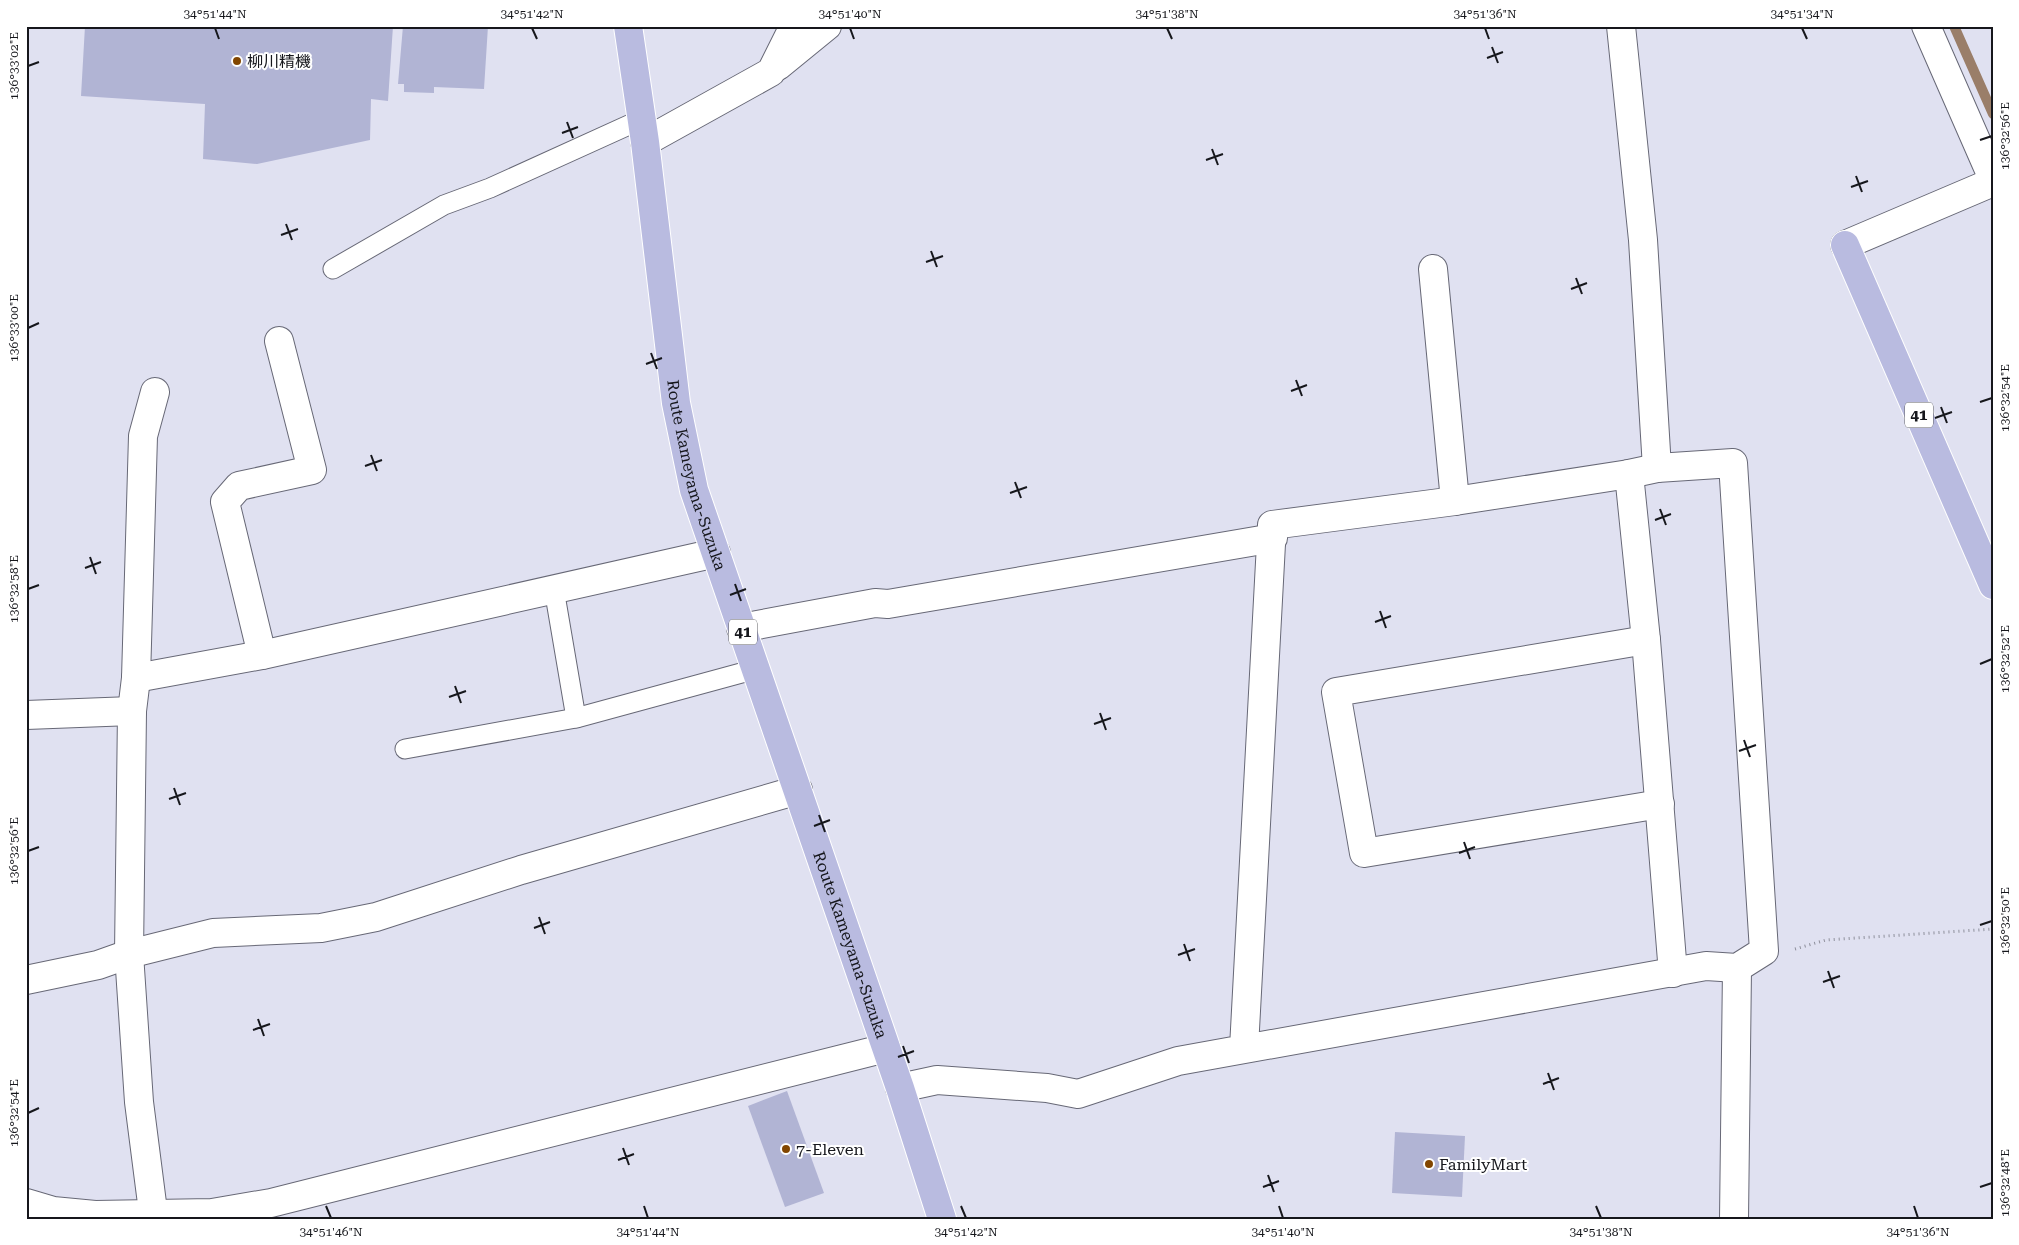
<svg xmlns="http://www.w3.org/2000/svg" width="2019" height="1245" font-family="'Roboto Serif','Noto Sans JP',serif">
<rect width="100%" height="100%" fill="#e0e1f1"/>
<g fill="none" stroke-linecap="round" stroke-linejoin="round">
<path stroke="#9a7e69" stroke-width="10" d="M1954,26l39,88"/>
</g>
<g fill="#b1b4d4">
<path d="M85,26h308l-5,75 -17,-2 -1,41 -113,24 -54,-5 2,-55 -124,-8z"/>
<path d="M403,26l17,2v-2h68l-4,63 -50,-2v6l-30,-1v-8h-6z"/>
<path d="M787,1091l37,102 -39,14 -37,-101z"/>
<path d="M1395,1132l70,4 -3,61 -70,-4z"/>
</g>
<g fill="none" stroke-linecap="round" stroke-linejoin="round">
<defs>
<g id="service">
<path d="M333,269l111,-64 46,-17 152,-69"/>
<path d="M554,589l22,129"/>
<path d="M405,749l171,-31 180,-49"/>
</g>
<g id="minor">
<path d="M1621,26l22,214 14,228"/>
<path d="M1926,26l67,153"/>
<path d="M778,66l49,-40"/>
<path d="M645,142l126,-70 23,-46"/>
<path d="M1433,269l22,232"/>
<path d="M1629,474l17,166 27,333"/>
<path d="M741,628l134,-25 13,1 385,-66"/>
<path d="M1646,640l-310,52 28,161 296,-49"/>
<path d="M262,655l-37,-153 14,-16 73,-16 -33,-129"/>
<path d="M136,678l126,-23 454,-102"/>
<path d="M26,715l106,-4"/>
<path d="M26,980l72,-15 31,-11 84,-21 108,-5 55,-11 145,-47 277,-80"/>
<path d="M900,1088l37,-8 110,8 31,6 100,-33 528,-95 31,2 27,-17 -31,-488 -76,5 -28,6 -174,27 -183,24 -28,523"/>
<path d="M26,1203l27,8 42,4 117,-2 59,-10 615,-155"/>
<path d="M154,1219l-15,-117 -10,-148 3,-243 4,-33 7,-242 12,-44"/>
<path d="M1734,1219l3,-251"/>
</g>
<path id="tertiary" d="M1845,245l148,-63"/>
<g id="primary">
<path id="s1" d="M628,26l17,116 31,261 18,87 206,598 42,131"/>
<path d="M1845,245l148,340"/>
</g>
</defs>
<use href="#service" stroke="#676876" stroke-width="21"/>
<use href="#minor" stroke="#676876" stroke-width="30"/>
<use href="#tertiary" stroke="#676876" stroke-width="30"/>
<use href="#primary" stroke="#fff" stroke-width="30"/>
<path stroke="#8e8f9b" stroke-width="3" stroke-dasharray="1 4" stroke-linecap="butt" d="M1795,949l31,-9 167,-11"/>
<use href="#service" stroke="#fff" stroke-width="19"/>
<use href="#minor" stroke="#fff" stroke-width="28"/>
<use href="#tertiary" stroke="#fff" stroke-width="28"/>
<use href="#primary" stroke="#b9bbe0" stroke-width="28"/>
</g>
<path fill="none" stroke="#16171c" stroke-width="2" d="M215,28l4,11M532,28l5,11M850,28l4,11M1167,28l5,11M1485,28l4,11M1802,28l5,11M1492,47l6,16M1487,58l16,-6M28,66l11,-4M567,122l6,16M562,133l16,-6M1980,140l12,-4M1212,149l6,16M1206,160l17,-6M1856,176l6,16M1851,187l17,-6M286,224l6,16M281,235l17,-6M931,251l6,16M926,262l17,-6M1576,278l6,16M1571,289l16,-6M28,328l11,-5M651,353l6,16M646,364l16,-6M1296,380l6,16M1291,391l16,-6M1980,402l12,-4M1941,407l6,16M1935,418l17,-6M371,455l6,16M365,466l17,-6M1015,482l6,16M1010,493l17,-6M1660,509l6,16M1655,520l16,-6M90,557l6,17M85,568l16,-6M735,584l6,17M28,589l11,-4M730,595l16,-6M1380,611l6,17M1375,622l16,-6M1980,664l12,-5M455,686l6,17M449,697l17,-6M1100,713l6,17M1094,724l17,-6M1744,740l6,17M1739,751l17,-6M174,788l6,17M169,799l17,-6M819,815l6,17M814,826l16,-6M1464,842l6,17M28,851l11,-4M1459,853l16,-6M539,917l6,17M1980,925l12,-4M534,928l16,-6M1184,944l6,17M1178,955l17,-6M1828,971l6,17M1823,982l17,-6M258,1019l6,17M253,1030l17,-6M903,1046l6,17M898,1057l16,-6M1548,1073l6,17M1543,1084l16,-6M28,1113l11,-5M623,1148l6,17M618,1160l16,-6M1268,1175l6,17M1263,1187l16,-6M1980,1187l12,-4M326,1206l5,12M644,1206l4,12M961,1206l5,12M1279,1206l4,12M1596,1206l5,12M1914,1206l4,12"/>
<g fill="#824600" stroke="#fff" stroke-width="2">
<circle cx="237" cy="61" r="5"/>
<circle cx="786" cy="1149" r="5"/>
<circle cx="1429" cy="1164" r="5"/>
</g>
<g text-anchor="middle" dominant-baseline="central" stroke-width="4" stroke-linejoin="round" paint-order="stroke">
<g fill="#fff" stroke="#5c5d60" stroke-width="1">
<rect x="1905" y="402.5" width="28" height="25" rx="4"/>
<rect x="729" y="619.5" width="28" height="25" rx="4"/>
</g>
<g font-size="15" font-weight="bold" fill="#16171c">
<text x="1919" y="415">41</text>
<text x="743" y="632">41</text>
</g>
<g font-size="16" fill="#16171c" stroke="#fff" text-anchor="start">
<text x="247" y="61">柳川精機</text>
<text x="796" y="1149">7-Eleven</text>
<text x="1439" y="1164">FamilyMart</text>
</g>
<g font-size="16" fill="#16171c" stroke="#fff">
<text stroke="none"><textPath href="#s1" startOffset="455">Route Kameyama-Suzuka</textPath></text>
<text stroke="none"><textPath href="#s1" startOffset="950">Route Kameyama-Suzuka</textPath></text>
</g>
</g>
<rect width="2019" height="1245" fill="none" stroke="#ffffff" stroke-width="55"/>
<rect x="28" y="28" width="1964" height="1190" fill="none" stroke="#16171c" stroke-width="2"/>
<g font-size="12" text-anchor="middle" fill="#16171c">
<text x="215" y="18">34°51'44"N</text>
<text x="532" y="18">34°51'42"N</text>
<text x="850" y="18">34°51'40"N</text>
<text x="1167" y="18">34°51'38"N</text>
<text x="1485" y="18">34°51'36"N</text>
<text x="1802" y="18">34°51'34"N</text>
<text transform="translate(14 66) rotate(-90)" y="4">136°33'02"E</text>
<text transform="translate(2005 136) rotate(-90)" y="4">136°32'56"E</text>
<text transform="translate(14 328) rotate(-90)" y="4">136°33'00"E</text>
<text transform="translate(2005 398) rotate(-90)" y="4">136°32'54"E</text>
<text transform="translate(14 589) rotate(-90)" y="4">136°32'58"E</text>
<text transform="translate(2005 659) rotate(-90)" y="4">136°32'52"E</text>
<text transform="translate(14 851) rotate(-90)" y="4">136°32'56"E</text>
<text transform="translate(2005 921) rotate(-90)" y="4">136°32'50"E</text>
<text transform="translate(14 1113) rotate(-90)" y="4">136°32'54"E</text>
<text transform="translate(2005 1183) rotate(-90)" y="4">136°32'48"E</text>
<text x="331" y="1236">34°51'46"N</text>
<text x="648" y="1236">34°51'44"N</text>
<text x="966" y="1236">34°51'42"N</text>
<text x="1283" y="1236">34°51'40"N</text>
<text x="1601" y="1236">34°51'38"N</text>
<text x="1918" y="1236">34°51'36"N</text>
</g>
</svg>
